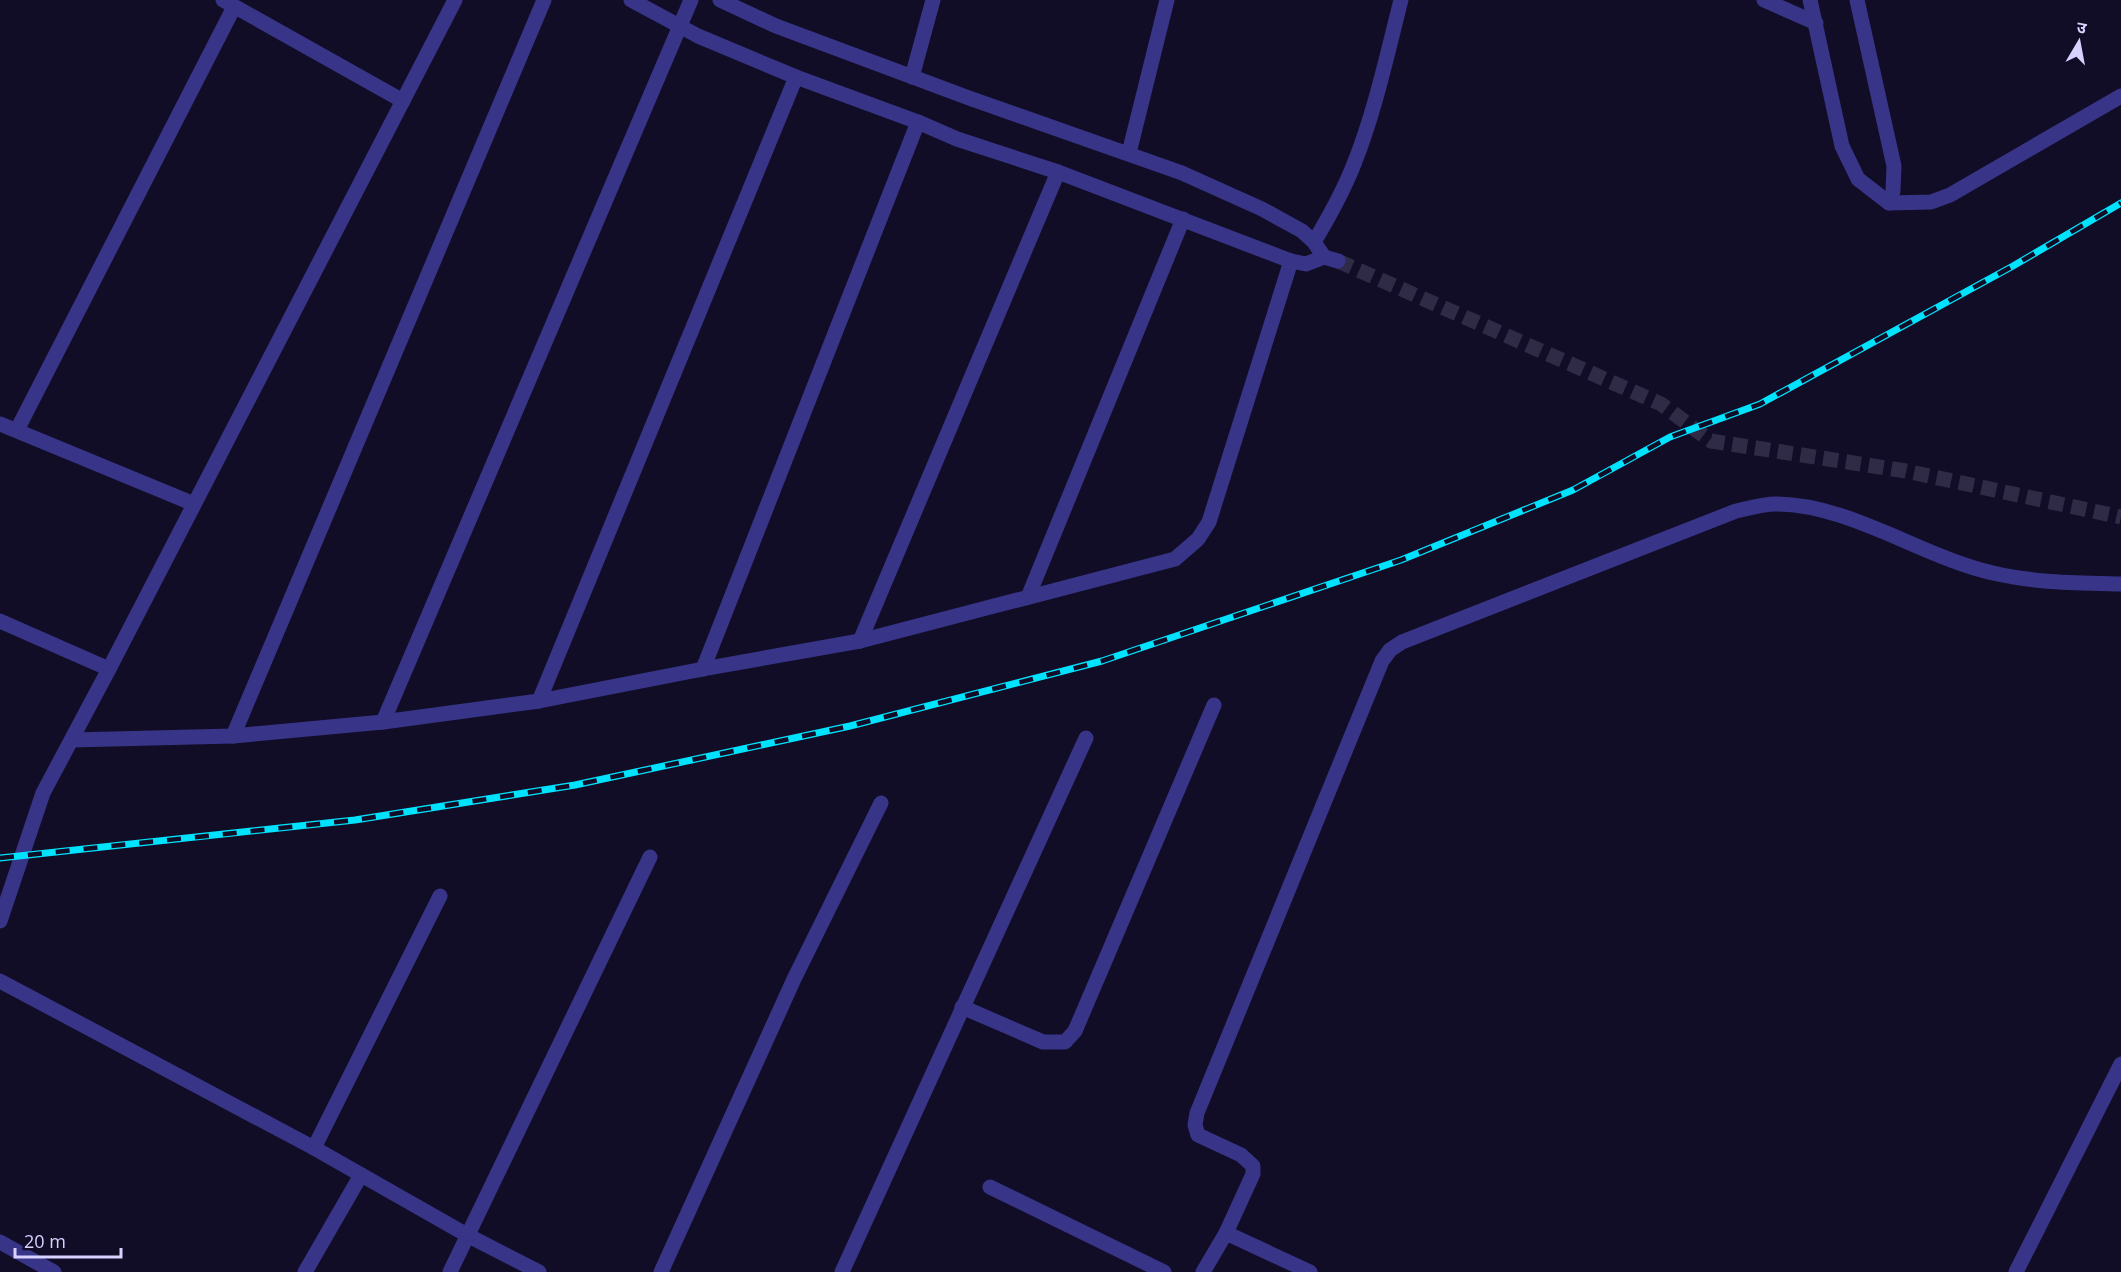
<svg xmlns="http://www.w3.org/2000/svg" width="2121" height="1272" font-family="'Open Sans','Noto Sans Devanagari',sans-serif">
<rect width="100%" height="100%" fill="#110d26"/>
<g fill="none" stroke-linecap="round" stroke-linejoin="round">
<path stroke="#2f2b47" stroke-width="15" stroke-dasharray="15 8" stroke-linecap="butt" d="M1338,261l323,143 50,37 195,30 215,46"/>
<g stroke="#383488" stroke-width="15">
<path d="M223,0l180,101"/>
<path d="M631,0l67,36 98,41 122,45 39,17 101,33 233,89 15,3 18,-7 14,4"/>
<path d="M720,0l56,26 193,72 213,75 80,36 40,22 12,11 10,15"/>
<path d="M1764,0l52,23"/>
<path d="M1810,0l32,146 16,33 31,24 42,-1 19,-7 171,-99"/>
<path d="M1857,0l37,166 -1,25 -4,12"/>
<path d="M912,77l21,-77"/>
<path d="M1129,153l38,-153"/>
<path d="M1314,242c15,-25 29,-50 40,-78 21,-53 33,-109 47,-164"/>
<path d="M0,424l194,80"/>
<path d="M17,430l217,-423"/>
<path d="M1028,597l155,-378"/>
<path d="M0,621l109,48"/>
<path d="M860,641l198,-469"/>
<path d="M703,669l215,-547"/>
<path d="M539,701l257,-624"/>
<path d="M383,722l308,-722"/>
<path d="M233,736l311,-736"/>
<path d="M72,740l161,-4 150,-14 156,-21 164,-32 157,-28 315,-82 23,-20 11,-17 82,-261"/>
<path d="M0,921l43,-128 66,-124 346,-669"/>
<path d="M0,981l314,167 126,-252"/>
<path d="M962,1007l81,35h22l10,-11 139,-326"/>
<path d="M314,1148l153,87 72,37"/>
<path d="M990,1187l174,85"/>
<path d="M1226,1233l27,-59v-8l-12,-11 -43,-20 -3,-10 2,-12 185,-452 8,-11 12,-8 334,-131c13,-3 27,-7 40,-7 73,0 146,53 217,69 42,10 85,10 128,11"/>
<path d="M0,1242l54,30"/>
<path d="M305,1272l56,-97"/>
<path d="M450,1272l200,-415"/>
<path d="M661,1272l133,-293 87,-176"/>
<path d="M842,1272l244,-534"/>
<path d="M1203,1272l23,-39 84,39"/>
<path d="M2016,1272l105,-208"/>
</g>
<defs>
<path id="rail" d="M0,858l355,-38 220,-35 275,-59 252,-65 299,-101 172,-70 97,-53 90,-33 253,-138 108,-63"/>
</defs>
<use href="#rail" stroke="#00e2fd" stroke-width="7"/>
<use href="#rail" stroke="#110d26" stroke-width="4.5" stroke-dasharray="14" stroke-linecap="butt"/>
</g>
<g transform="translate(2079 42) rotate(10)" stroke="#110d26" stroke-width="4.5" paint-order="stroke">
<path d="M0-4.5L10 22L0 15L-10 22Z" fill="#d7d2ff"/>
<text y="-9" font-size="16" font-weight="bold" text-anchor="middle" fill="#d7d2ff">उ</text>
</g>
<path d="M15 1248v9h106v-9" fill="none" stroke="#d7d2ff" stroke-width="3"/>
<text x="24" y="1248" font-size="18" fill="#d7d2ff" stroke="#110d26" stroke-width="4.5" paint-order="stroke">20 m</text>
</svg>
